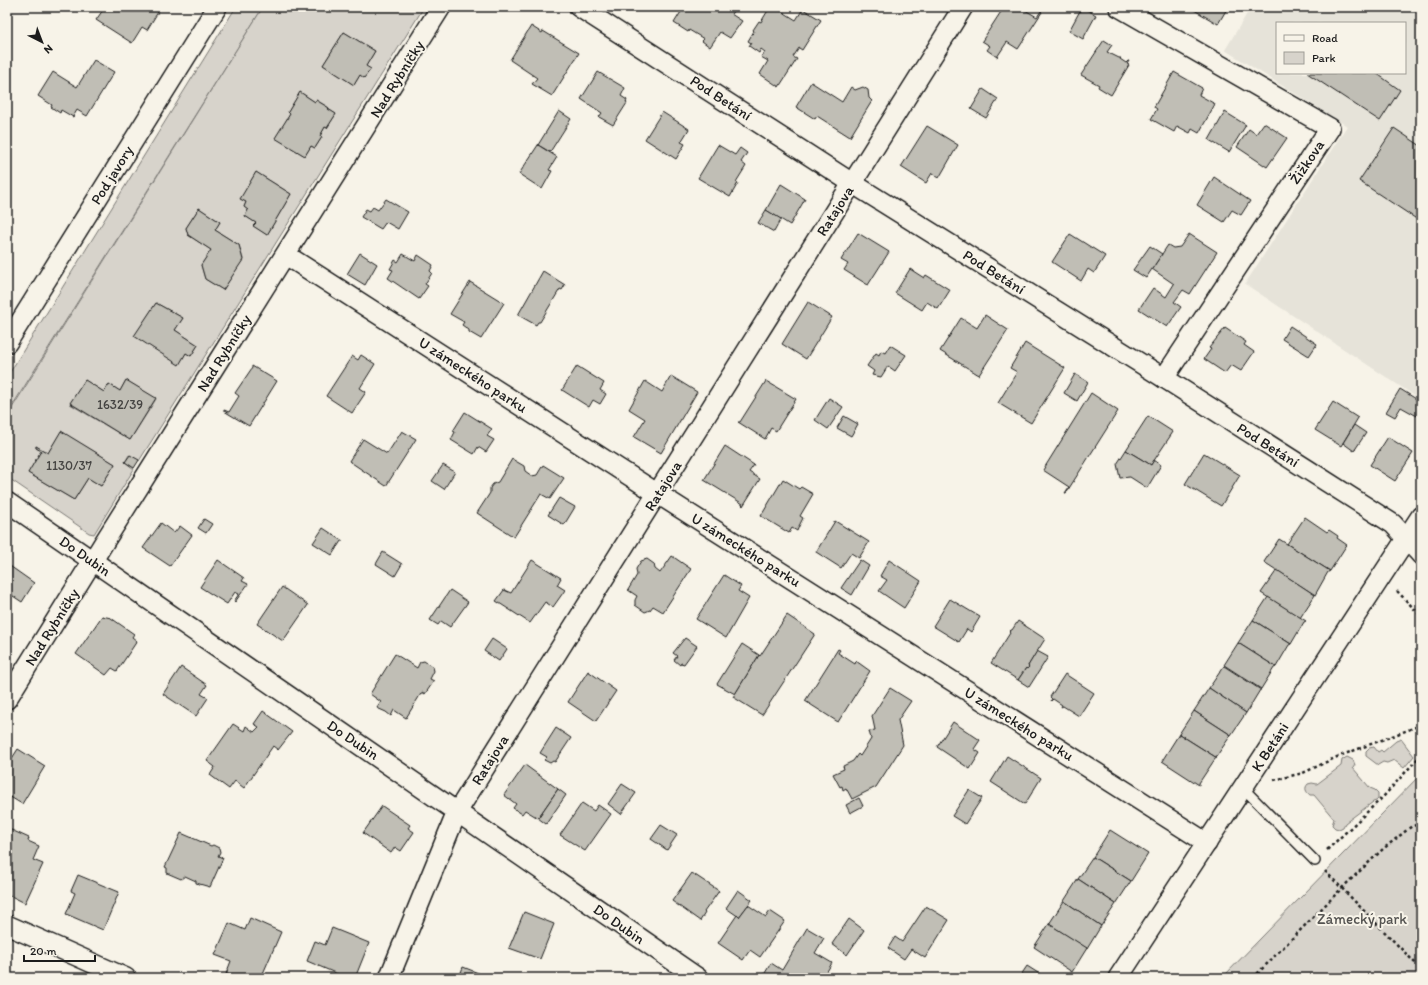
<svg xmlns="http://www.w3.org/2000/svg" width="1428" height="985" font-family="Itim,sans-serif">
<rect width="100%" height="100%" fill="#f7f3e8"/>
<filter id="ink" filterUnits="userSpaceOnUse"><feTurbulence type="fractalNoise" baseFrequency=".025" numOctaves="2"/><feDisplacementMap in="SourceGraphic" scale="8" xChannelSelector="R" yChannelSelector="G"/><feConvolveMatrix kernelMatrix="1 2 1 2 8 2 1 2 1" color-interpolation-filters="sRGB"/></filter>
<g filter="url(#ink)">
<path fill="#e6e3d9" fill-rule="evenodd" d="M1251,7h170v393l-176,-116 102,-158 -122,-76zM1277,23h128v50h-128z"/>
<g fill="#d7d3cb" stroke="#7a7874" fill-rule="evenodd">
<path d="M236,7h27l-256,407v-37z"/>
<path d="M263,7h161l-285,454 -10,-6 -4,7 9,7 -40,65 -5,-1 -82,-56v-61zM344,32l31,19 -9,15 -2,12 -4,-3 -6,10 -31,-20zM300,92l15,10 1,-2 12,7v2l8,5 -9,14 -2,-1 -5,9 2,1 -7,11 -4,-2 -6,10 -29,-18 14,-24 -2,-2zM256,172l35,22 -24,41 -13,-9 2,-3 -11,-7 3,-6 -4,-3 2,-5 -5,-3zM199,208l21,14 -5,8 24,15 4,14 -20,31 -18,-11 -4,-14 10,-15 -23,-15 -2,-7zM156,303l27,15 -8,12 23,15 -7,11 -5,-3 -7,11 -44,-28zM85,380l19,12 5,-8 11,7 6,-11 30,19 -26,41 -60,-36zM61,432l54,32 -14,22 -13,-8 -14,22 -46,-27 13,-22 -5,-3v-2l12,7z"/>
<path d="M1401,739l13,17 -10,12 -10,-8 -7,3 -4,-1 -5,3 -12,-9v-5l3,-3 5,-1 4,5 3,-2 2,2 13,-11z"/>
<path d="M1347,757l6,3 2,5 -2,3 17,20 5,2 3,3v6l-2,2 -3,1 -28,21 -2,4 -4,2 -4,-1 -3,-3 2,-6 -20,-24h-4c-4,-3 -6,-7 -2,-11l4,-1 5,1 24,-18 1,-6z"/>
<path d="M1421,774v204h-199z"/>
</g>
<g fill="#c0beb5" stroke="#1c1c1c">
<path d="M105,7h56l-14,23 -5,-3 -10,16 -36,-23z"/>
<path d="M684,7h37l3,2 1,-2h6l4,2 -4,5 11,7 -12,17 -10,-6 -10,15 -8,-6 2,-2 -15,-9 -1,2 -14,-9z"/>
<path d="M770,7h5l21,13 7,-11 18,11 -19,30 -3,-2 -6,9 4,2 -18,28 -19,-13 8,-13 -7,-4 4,-5 -4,-3 -2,4 -10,-7 2,-3 -3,-2 6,-10 -1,-1 6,-9 2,1z"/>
<path d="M1004,7h16l17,10 4,-6 1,1 -24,37 -11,-7 -10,15 -10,-7 3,-4 -8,-5z"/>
<path d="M1082,7l14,8 -13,24 -14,-8z"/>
<path d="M1189,7h39l-10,17z"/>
<path d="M531,26l11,7 1,-2 36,22 -27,43 -20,-12 5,-6 -27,-18z"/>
<path d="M344,32l31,19 -9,15 5,3 -7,9 -4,-3 -6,10 -31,-20z"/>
<path d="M1104,40l8,5 -5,7 12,6h2l-1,1 6,4 2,-2h1l-2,3 2,1 -18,30 -13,-8 1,-2 -18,-10z"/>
<path d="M94,60l20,12 -27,44 -10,-6 -4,7 -12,-7 -1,3 -9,-6 1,-2 -14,-9 15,-24 24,15z"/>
<path d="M598,72l27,16 -4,8 6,4 -1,2 1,1 -14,22 -14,-8 3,-4 -21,-14z"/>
<path d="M1174,72l28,16 -3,7 16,9 -16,29 -7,-4 -2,4 -13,-7 -3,6 -23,-13 6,-10 -3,-2z"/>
<path d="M1307,73h69l24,17 -20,31z"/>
<path d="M811,82l31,20 9,-15 4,3 8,-3 5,3 1,8 3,3 -22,36 -33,-21 -2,3 -19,-12z"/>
<path d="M983,89l15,10 -12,19 -15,-9z"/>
<path d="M300,92l15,10 1,-2 13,8 -1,1 8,5 -9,14 -2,-1 -5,9 2,1 -7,11 -4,-2 -6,10 -30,-18 15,-24 -2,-2z"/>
<path d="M559,111l12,8 -21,33 -12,-7z"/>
<path d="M662,112l27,17 -8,13 4,2 -9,15 -31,-20z"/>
<path d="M1225,112l21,13 -17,27 -20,-12z"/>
<path d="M1264,123l23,15 -20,29 -30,-20 12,-18 7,5z"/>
<path d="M927,126l31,19 -19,33 -7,-5 -6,10 -25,-16z"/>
<path d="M1394,128l27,18v76l-62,-41z"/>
<path d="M538,145l19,12 -8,13 3,1 -10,18 -23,-15z"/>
<path d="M718,145l17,10 5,-7 7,5 -6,9 5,4 -10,16 2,1 -8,14 -32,-19z"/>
<path d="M256,172l35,22 -24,41 -14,-9 3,-3 -11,-7 3,-6 -4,-3 2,-5 -6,-3z"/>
<path d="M1214,177l36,24 -9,14 -9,-5 -8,12 -27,-17z"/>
<path d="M781,184l24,15 -15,26 -24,-15z"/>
<path d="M386,199l22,13 -10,17 -12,-7 -5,7 -20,-12 5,-8 4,2 3,-4 5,3z"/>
<path d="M199,208l21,14 -5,8 24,15 4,15 -20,30 -18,-11 -4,-14 10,-15 -23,-15 -2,-7z"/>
<path d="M766,210l15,9 -7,13 -16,-9z"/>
<path d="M858,233l31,19 -21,33 -24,-15 4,-6 -7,-4z"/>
<path d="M1070,234l35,22 -11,17 -6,-4 -7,12 -29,-19z"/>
<path d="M1189,234l28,18 -27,42 -7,-4 -9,12 7,5 -14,20 -28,-18 14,-21 13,9 8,-13 -22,-15 16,-24 5,3 7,-1z"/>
<path d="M1150,246l12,8 -16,24 -13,-8z"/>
<path d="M360,253l17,11 -12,21 -18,-11z"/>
<path d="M403,254l12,7 3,-6 15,10 -3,6 2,2 -7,11 3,2 -9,13 -31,-21 5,-8 -3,-1 5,-9 3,2z"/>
<path d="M910,269l14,9 2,-3 24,15 -12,19 -11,-7 -5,8 -27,-17z"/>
<path d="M543,271l22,14 -3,5 -2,-1 -20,33h-2l-2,3 -18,-10z"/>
<path d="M470,282l34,21 -23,36 -12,-7v-2l-7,-5 2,-3 -14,-8z"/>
<path d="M808,302l24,15 -26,42 -24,-15z"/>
<path d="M156,303l27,15 -8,12 23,15 -7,11 -5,-3 -7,12 -45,-29z"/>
<path d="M985,315l23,15 -29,45 -39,-24 21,-33 16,10z"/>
<path d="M1290,326l27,18 -8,12 -27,-17z"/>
<path d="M1225,328l21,14 -2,3 10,7 -13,19 -10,-6 -6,8 -21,-14 7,-10 -2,-1z"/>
<path d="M1025,343l40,25 -34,55 -33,-20 19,-31 -7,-4z"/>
<path d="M890,345l16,10 -11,16 -7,-5 -7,11 -9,-2 2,-4 -7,-5 9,-13 3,2 2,-4 4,2z"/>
<path d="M361,355l14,9 -15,24 6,4 -14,21 -26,-17 26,-40 6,4z"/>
<path d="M252,366l25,15 -28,45 -25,-15v-1l5,2 10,-16 -4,-3 17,-25z"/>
<path d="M577,366l27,17 -4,7 6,4 -6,10 -7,-4 -4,7 -27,-17z"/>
<path d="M1075,374l13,8 -11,19 -13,-8z"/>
<path d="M671,376l26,16 -36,61 -27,-16 11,-18 -16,-10 16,-28 17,11z"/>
<path d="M85,380l19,12 5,-8 11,7 6,-11 30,18 -26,42 -60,-37z"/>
<path d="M766,381l30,18 -20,32 -5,-3 -6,11 -27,-17h2z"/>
<path d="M1400,389l21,13v8l-4,6 -16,-9 -6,10 -9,-5z"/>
<path d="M1091,393l27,18 -52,82h-1l4,-6 -26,-17z"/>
<path d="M829,398l14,9 -15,22 -13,-9z"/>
<path d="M1333,402l25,16 -17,28 -26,-16z"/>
<path d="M465,412l27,17 -5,7 7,4 -8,12 -8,-5 -4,7 -23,-14 4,-8 -2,-1z"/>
<path d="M844,416l14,8 -7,12 -14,-8z"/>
<path d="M1148,416l25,16 -22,33 -25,-15z"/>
<path d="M1354,425l12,8 -12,18 -11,-8z"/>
<path d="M61,431l54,33 -14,22 -13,-8 -14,22 -46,-27 13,-22 -5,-3v-2l12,7z"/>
<path d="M402,431l14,8 -30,47 -37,-25 14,-22 24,15z"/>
<path d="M1388,437l25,16 -18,28 -25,-16z"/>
<path d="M725,446l29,19 -5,7 11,7 -17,27 -1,-1 1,-1 -39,-24z"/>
<path d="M1126,450l25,15 3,-5 7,5 -14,23 -17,-11 -10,1 -3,-14z"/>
<path d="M1204,453l36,22 -19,31 -36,-22z"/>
<path d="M130,455l9,5 -5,8 -9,-6z"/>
<path d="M512,459l12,7 1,5 7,5 5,-1 6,-10 21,13 -14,21 -9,-5 -27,43 -37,-24 13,-20v-5l3,-4 5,-2z"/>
<path d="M443,465l12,7 -11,17 -12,-8z"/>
<path d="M783,479l16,10 2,-2 12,7 -13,22 3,2 -4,8 -2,5 -5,-3 -3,5 -28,-17z"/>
<path d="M559,498l16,9 -11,18 -16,-10z"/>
<path d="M1305,517l22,15 2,-2 9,6 -1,2 10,7 -1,1 -16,25 -43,-27z"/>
<path d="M204,519l8,5 -6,9 -8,-5z"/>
<path d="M835,521l34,21 -10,16 -8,-5 -10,15 -25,-16z"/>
<path d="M161,523l13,10 6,-7 12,9 -22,31 -27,-18z"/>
<path d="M323,528l20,13h-2l-9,14 -19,-12z"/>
<path d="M1279,539l51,32 -2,1 -13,23 -51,-33z"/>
<path d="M383,552l19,12 -7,12 -19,-12z"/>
<path d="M672,556l19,13 -28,43 -10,-6 -3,4 -5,2 -10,-7v-5l2,-4 -9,-6 9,-15 -1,-6 5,-8 6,-2 7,5 1,5 5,4z"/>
<path d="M218,560l26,18 -2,3 6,3 -13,18 -1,-1 5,-7 -4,-2 -8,12 -27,-17z"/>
<path d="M532,560l29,18 -4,7 8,5 -12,17 -8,-5 -15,21 -34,-22 8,-11 7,3z"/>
<path d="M860,560l9,6 -17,29 -11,-7z"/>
<path d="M889,560l32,21 -17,27 -25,-17 8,-11 -7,-4z"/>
<path d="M7,564l27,19 -12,19 -15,-10z"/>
<path d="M1277,570l38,25 -15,23 -39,-25z"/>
<path d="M724,575l17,11 -3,5 11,7 -23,40 -30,-19z"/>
<path d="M282,587l26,18 -25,36 -26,-17z"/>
<path d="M450,590l18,12 -18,25 -9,-6 -3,4 -8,-5z"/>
<path d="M1268,597l38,24 -2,1 -13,22 -38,-24z"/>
<path d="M950,599l30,18 -9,15 -4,-3 -8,13 -26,-16z"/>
<path d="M787,615l28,19 -53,81 -29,-18 26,-42 1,1z"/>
<path d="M102,616l9,2 23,16 -2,3 5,4 -20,30 -5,-3 -6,7 -30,-21z"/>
<path d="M1253,620l38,24 -2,1 -13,22 -38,-24z"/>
<path d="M1018,621l27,18 -17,27 1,1 -2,2 -1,-1 -8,12 -27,-17 19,-30 -1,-1 2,-2h1z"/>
<path d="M685,638l12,8 -13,18 -3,-1 -1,2 -6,-5 3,-4 -4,-3z"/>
<path d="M492,639l15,10 -8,12 -15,-10z"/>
<path d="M1238,643l38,24 -2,1 -13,21 -37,-24z"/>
<path d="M742,644l17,11 -24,39 -18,-10z"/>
<path d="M838,649l2,1 -2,3 17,11 1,-3 14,10 -32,51 -33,-21z"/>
<path d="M1037,651l11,6 -19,30 -11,-7 8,-12 1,1 2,-2 -1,-1z"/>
<path d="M395,654l22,14 3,-6 4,-1 9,6 1,4 -4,8 4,2 -9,13 -3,-2 -16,26 -12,-8 -3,6 -5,-4 -9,-4 4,-6 -11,-8z"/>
<path d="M1224,666l37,24h-1l-14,23 -37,-25z"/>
<path d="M181,667l26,18 -6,9 7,4 -12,18 -33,-22z"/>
<path d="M588,671l28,20 -20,30 -28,-19z"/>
<path d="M1065,674l29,19 -15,23 -16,-10 -2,1 1,-2 -9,-6 -2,2 1,-2 -2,-2z"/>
<path d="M890,688l21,13 -13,19 5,25 -27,42 -24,12 -6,-11 -3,2 -1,-4 -2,1 -7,-13 11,-5 -1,-3 10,-5 5,-7 2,2 11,-17 -2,-8 6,-1 -3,-14z"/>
<path d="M1209,688l37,25 -15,22 -37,-24z"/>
<path d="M263,711l29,21 -14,18 -5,-4 -29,42 -9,-7 -6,8 -19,-14 5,-8 -8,-6 26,-37 11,7 2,-5 8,6 5,-5 -5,-3z"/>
<path d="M1194,711l37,24 -15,22 1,1 -38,-24z"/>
<path d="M953,722l27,18 -6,9 6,4 -10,16 -33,-22z"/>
<path d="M556,728l15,10 -16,24 -2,-1 -3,2 -6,-3 3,-3 -7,-4z"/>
<path d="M1179,734l38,24 -2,1 -16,24v2l-37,-24z"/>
<path d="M18,749l27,17 -23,38 -15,-9v-29z"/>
<path d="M1007,756l34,22 -16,26 -34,-22z"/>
<path d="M525,765l33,24 -20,29 -13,-8 -3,4 -9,-6 3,-4 -12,-9z"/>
<path d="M622,784l14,9 -15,21 -13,-10z"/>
<path d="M558,789l8,6 -20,29 -8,-6z"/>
<path d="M969,790l13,8 -17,26 -13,-8z"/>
<path d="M859,798l4,8 -13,7 -4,-8z"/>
<path d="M582,803l12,8 4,-6 13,9 -26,37 -25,-16z"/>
<path d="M382,806l28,19 -2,3 6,4 -13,19 -6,-4 -4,6 -28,-20z"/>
<path d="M661,825l16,10 -10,15 -16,-11z"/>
<path d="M7,828l22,10 -1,3 11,5 -6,14 10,4 -18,39 -18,-9z"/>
<path d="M1110,830l38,24 -17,27 -38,-24z"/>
<path d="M181,833l30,13 2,-1 6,3 1,4 -2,4 5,2 -13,29 -14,-4v-2l-11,-5 -4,3 -14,-6v-5l-2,-1z"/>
<path d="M1093,857l38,24 -15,23 -38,-25z"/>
<path d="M692,873l27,18 -15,21 1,1 -5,8 -28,-20z"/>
<path d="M78,875l41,17 -16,38 -37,-16 9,-21 -4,-2z"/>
<path d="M1078,879l38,25 -15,22 -37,-25z"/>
<path d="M738,890l14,10 -13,17 -13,-9z"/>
<path d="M1064,901l37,25 -14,23 -38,-25z"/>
<path d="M748,905l18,12 4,-6 15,10 -25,36 -10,-7 -7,10 -25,-17 19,-28 2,2z"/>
<path d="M926,906l23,14 -24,38 -14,-9 -7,10 -16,-11 7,-11 7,5z"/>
<path d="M524,912l30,12 -14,35 -31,-11z"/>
<path d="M250,918l31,14 -20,46h-25l-10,-4 5,-13 -16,-6 14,-32 16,7z"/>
<path d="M849,919l15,11 -17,25 -15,-11z"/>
<path d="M1049,924l38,24 -15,24 -38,-25z"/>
<path d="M332,928l37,15 -14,35h-8l-40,-17 8,-20 10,4z"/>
<path d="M807,928l17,10 -9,15 17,10 -9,15h-61l9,-15 11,7z"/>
<path d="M1027,966l19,12h-27z"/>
<path d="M463,967l28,11h-32z"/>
</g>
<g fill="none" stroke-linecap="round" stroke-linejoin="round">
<defs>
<path id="lane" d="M1243,788l72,73"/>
<g id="street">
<path d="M579,7l273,176 312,195 229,146 28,31"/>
<path d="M1119,7l211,121 -166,250"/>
<path d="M286,255l372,239 549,349"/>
<path d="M7,343l210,-336"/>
<path d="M7,502l691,476"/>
<path d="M7,699l96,-155 338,-537"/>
<path d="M7,925l119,53"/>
<path d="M389,978l68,-166 506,-805"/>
<path d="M1118,978l303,-462"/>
</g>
</defs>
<use href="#lane" stroke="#1c1c1c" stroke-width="12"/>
<use href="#street" stroke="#1c1c1c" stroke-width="22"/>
<g stroke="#1c1c1c" stroke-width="2.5" stroke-dasharray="3 3" stroke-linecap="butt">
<path d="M1397,591l24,25"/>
<path d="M1274,780l29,-7 34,-16 84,-32"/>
<path d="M1327,850l56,-53 38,-42"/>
<path d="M1325,871l96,98"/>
<path d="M1253,978l89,-90 41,-39 29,-23 9,-2"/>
</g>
<use href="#lane" stroke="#f7f3e8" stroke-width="9"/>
<use href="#street" stroke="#f7f3e8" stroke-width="19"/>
</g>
</g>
<g text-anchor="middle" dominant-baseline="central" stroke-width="4" stroke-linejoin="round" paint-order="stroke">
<g font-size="13" fill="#454442">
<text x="120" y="404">1632/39</text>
<text x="69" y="465">1130/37</text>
</g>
<g font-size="15" fill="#1c1c1c" stroke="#f7f3e8">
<text transform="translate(397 79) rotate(-58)">Nad Rybníčky</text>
<text transform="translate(721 98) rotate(33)">Pod Betání</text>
<text transform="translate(1307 162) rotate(-56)">Žižkova</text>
<text transform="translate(112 175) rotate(-58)">Pod javory</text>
<text transform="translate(835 211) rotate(-58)">Ratajova</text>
<text transform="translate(994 272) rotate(32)">Pod Betání</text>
<text transform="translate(224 353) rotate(-58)">Nad Rybníčky</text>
<text transform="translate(473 375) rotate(33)">U zámeckého parku</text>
<text transform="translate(1268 445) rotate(32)">Pod Betání</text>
<text transform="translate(663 486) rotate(-58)">Ratajova</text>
<text transform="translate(746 550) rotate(32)">U zámeckého parku</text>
<text transform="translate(85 556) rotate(35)">Do Dubin</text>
<text transform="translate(52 627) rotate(-58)">Nad Rybníčky</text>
<text transform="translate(1019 724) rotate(32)">U zámeckého parku</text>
<text transform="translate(353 740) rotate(34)">Do Dubin</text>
<text transform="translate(1270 747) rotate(-57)">K Betáni</text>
<text transform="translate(490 760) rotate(-58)">Ratajova</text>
<text transform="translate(619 924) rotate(35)">Do Dubin</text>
</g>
<g font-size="15" fill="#545351" stroke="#f7f3e8">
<text x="1362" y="919">Zámecký park</text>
</g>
</g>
<rect width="1428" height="985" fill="none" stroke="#f7f3e8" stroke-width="24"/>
<rect x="12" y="12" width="1404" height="961" fill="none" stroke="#1c1c1c" stroke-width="1.5" filter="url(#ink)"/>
<rect x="1276" y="22" width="130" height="52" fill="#f7f3e8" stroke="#9f9d96"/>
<rect x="1284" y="35" width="20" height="6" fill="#f7f3e8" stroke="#9f9d96"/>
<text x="1312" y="42" font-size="12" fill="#1c1c1c">Road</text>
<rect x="1284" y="52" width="20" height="12" fill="#d7d3cb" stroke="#9f9d96"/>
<text x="1312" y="62" font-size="12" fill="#1c1c1c">Park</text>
<g transform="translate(42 42) rotate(138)" stroke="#f7f3e8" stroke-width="3" paint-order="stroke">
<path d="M0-3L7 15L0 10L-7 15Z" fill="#1c1c1c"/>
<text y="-6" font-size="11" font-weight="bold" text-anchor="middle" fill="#1c1c1c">N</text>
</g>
<path d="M24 955v6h71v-6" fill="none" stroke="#1c1c1c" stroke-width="2"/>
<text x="30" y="955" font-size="12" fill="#1c1c1c" stroke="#f7f3e8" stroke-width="3" paint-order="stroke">20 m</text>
</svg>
